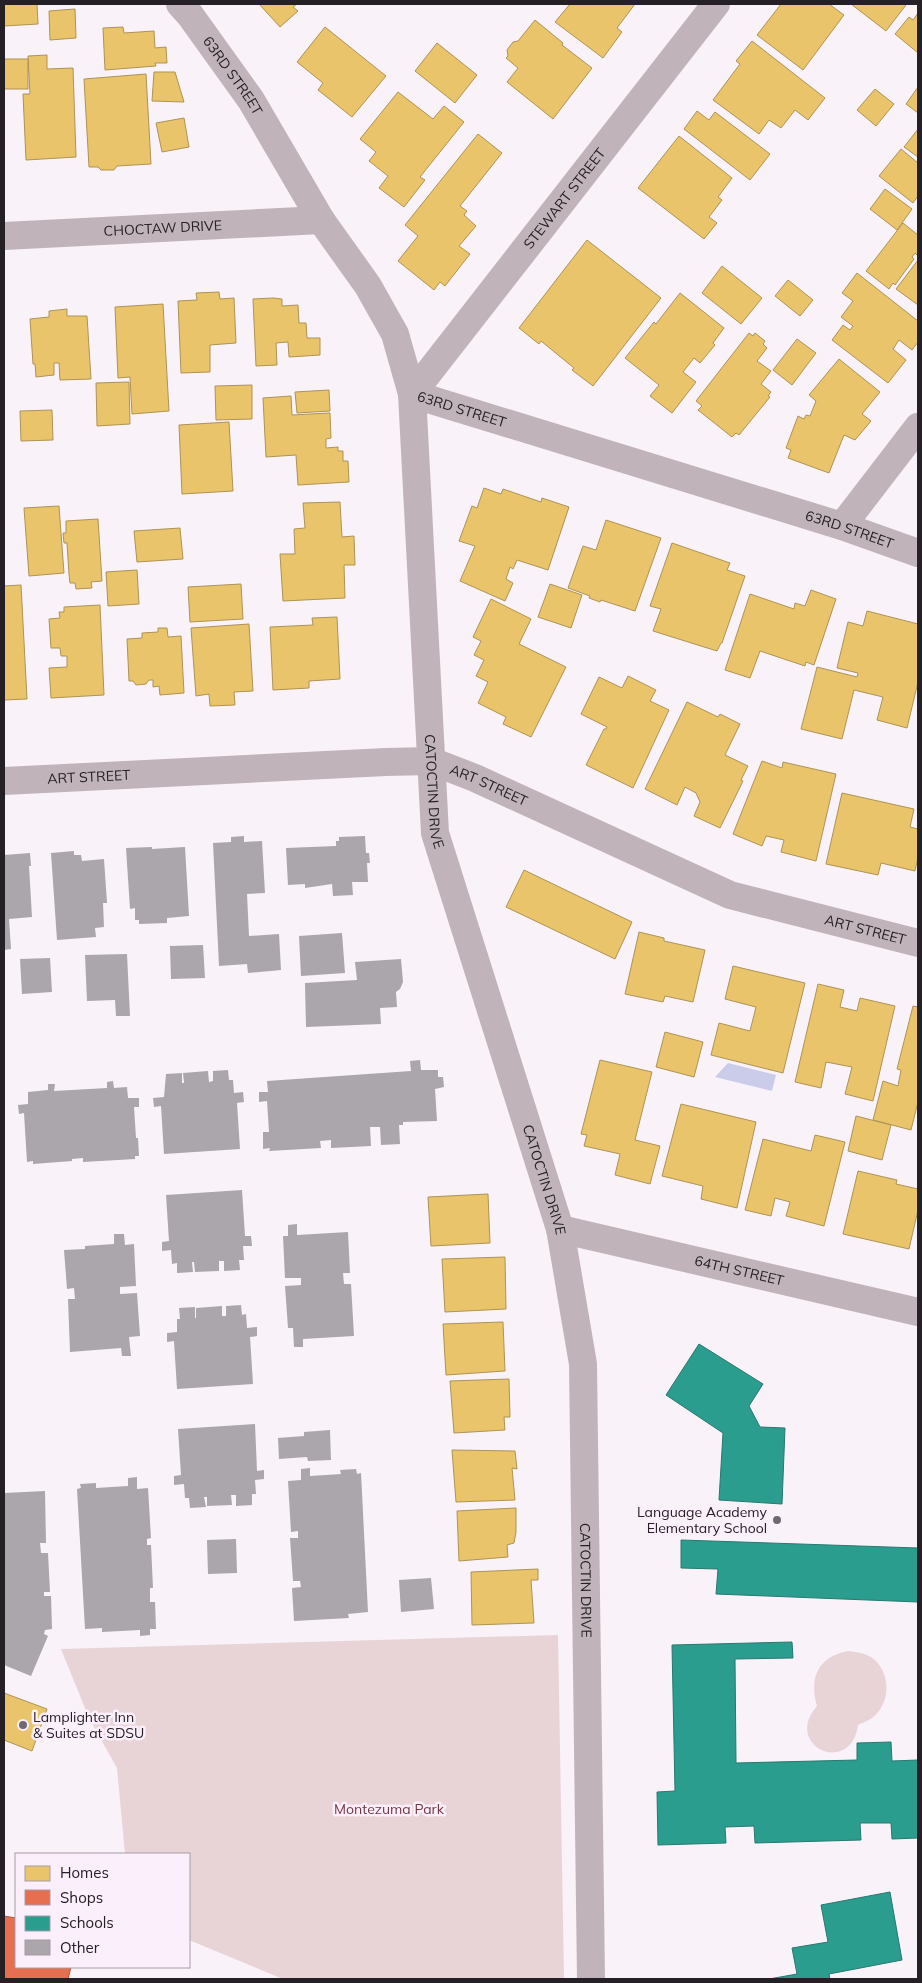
<svg xmlns="http://www.w3.org/2000/svg" width="922" height="1983" font-family="Mulish,sans-serif">
<rect width="100%" height="100%" fill="#f9f2f9"/>
<g fill="#e8d3d7">
<path d="M558,1635l6,344h-281l-94,-39v-86h-64l-8,-86 -28,-50 -28,-69z"/>
<path d="M848,1651c8,1 16,2 23,6 20,14 21,46 1,61 -4,3 -10,5 -14,7 -7,52 -76,21 -41,-19 -8,-29 1,-49 31,-55z"/>
</g>
<path fill="#caccea" d="M728,1063l48,12 -4,16 -57,-14z"/>
<g fill="#e9c46a" stroke="#ae9355">
<path d="M4,4h33l1,20 -34,2z"/>
<path d="M259,4h38l-4,3 5,4 -18,16z"/>
<path d="M570,4h65l-18,24 5,4 -19,26 -48,-36z"/>
<path d="M781,4h48l15,11 -41,55 -46,-35z"/>
<path d="M851,4h53l2,1 -20,26z"/>
<path d="M75,9l1,29 -26,2 -1,-29z"/>
<path d="M918,13v40l-23,-19 14,-17 4,3z"/>
<path d="M535,20l28,23 -1,2 30,23 -39,51 -46,-37 11,-14 -12,-10 2,-2 -1,-6 6,-8 5,-1z"/>
<path d="M123,27l1,6 30,-2 1,17 11,-1 1,16h-12l1,3 -51,4 -2,-42z"/>
<path d="M325,27l61,49 -34,41 -34,-27 5,-7 -26,-21z"/>
<path d="M752,41l73,57 -17,22 -13,-10 -14,18 -12,-8 -10,14 -46,-34 27,-36 -4,-3z"/>
<path d="M437,43l40,32 -22,28 -40,-32z"/>
<path d="M47,55v14l26,-1 3,89 -50,3 -3,-66h7l-2,-38z"/>
<rect x="4" y="59" width="24" height="30"/>
<path d="M154,72h21l9,30 -32,-1z"/>
<path d="M146,74l5,90 -34,2 -3,4h-13l-3,-3h-9l-5,-88z"/>
<path d="M918,87v26l-12,-9z"/>
<path d="M875,89l19,15 -18,22 -19,-16z"/>
<path d="M398,92l35,27 11,-13 20,16 -44,55 5,3 -21,27 -25,-19 9,-12 -19,-15 7,-9 -16,-13z"/>
<path d="M697,111l12,9 6,-8 55,42 -20,26 -66,-51z"/>
<path d="M184,118l5,29 -27,5 -6,-29z"/>
<path d="M918,129v28l-14,-10z"/>
<path d="M478,134l24,19 -42,53 7,5 -3,4 12,11 -17,20 11,8 -25,32 -5,-4 -6,8 -36,-29 20,-25 -13,-11z"/>
<path d="M679,136l53,42 -14,19 4,3 -13,17 8,6 -13,16 -66,-51z"/>
<path d="M901,149l17,14v33l-5,7 -34,-27z"/>
<path d="M885,189l27,20 -15,21 -27,-21z"/>
<path d="M903,223l15,12v21l-3,-3 -3,4 2,2 -19,26 -2,-2 -4,6 -23,-18z"/>
<path d="M587,240l74,58 -68,88 -21,-16 2,-2 -33,-27 -2,3 -20,-16z"/>
<path d="M918,260v45l-22,-16z"/>
<path d="M722,266l40,32 -21,26 -39,-31z"/>
<path d="M857,273l61,48v21l-6,8 -13,-10 -6,9 13,11 -18,23 -56,-43 11,-15 7,5 3,-4 -12,-9 12,-16 -11,-8z"/>
<path d="M788,280l25,20 -13,16 -25,-20z"/>
<path d="M219,292l1,7 14,-1 2,45 -26,2v27l-29,1 -3,-72 19,-1 -1,-7z"/>
<path d="M680,293l44,35 -11,15 2,2 -15,18 -6,-5 -11,14 13,10 -24,31 -22,-17 9,-11 -34,-27 29,-36 2,2z"/>
<path d="M273,298l9,1v7l16,-1 1,18h7l1,15h13v17l-31,2 -1,-15 -12,1 1,22 -21,1 -3,-67z"/>
<path d="M163,304l6,107 -37,3 -2,-37 -12,1 -3,-71z"/>
<path d="M67,309v7h20l4,63 -31,1 -1,-17h-5v12l-18,2 -1,-13h-2l-3,-45 19,-2v-6z"/>
<path d="M749,333l4,3 2,-3 10,8 -2,3 4,4 -10,13 14,10 -10,13 10,8 -3,4 2,1 -31,38 -3,-2 -4,4 -34,-27 4,-4 -6,-5z"/>
<path d="M797,339l19,14 -24,32 -19,-15z"/>
<path d="M839,359l41,33 -18,22 9,7 -16,19 -11,-5 -15,38 -41,-15 3,-8 -5,-2 12,-32 6,3 2,-4 4,1 6,-15 -7,-6z"/>
<path d="M129,382l1,42 -33,2 -1,-43z"/>
<path d="M252,385v34l-36,1 -1,-34z"/>
<path d="M329,390l1,21 -33,2 -2,-21z"/>
<path d="M291,396l1,19 38,-2 1,25 -5,1v9l12,-1v4h5v10h5l1,21 -51,3 -2,-30 -30,2 -3,-59z"/>
<path d="M52,410l1,30 -32,1 -1,-30z"/>
<path d="M229,422l4,69 -51,3 -3,-69z"/>
<path d="M484,488l17,6 2,-5 38,13 1,-4 27,9 -21,63 -31,-10 -4,9 -3,-2 -4,12 7,4 -8,18 -45,-20 15,-35 -16,-5 13,-35 5,2z"/>
<path d="M340,502l2,35 12,-1 1,29h-11l1,33 -62,3 -3,-47h15l-1,-25 11,-1 -2,-25z"/>
<path d="M59,506l5,67 -35,3 -5,-68z"/>
<path d="M98,519l4,62 -11,1 1,6 -16,1 -1,-6h-5l-1,-9 -2,-31h-3l-1,-10h3v-12z"/>
<path d="M606,520l55,18 -26,73 -34,-11 -1,2 -11,-4 1,-2 -22,-8 15,-42 13,4z"/>
<path d="M180,528l3,31 -46,3 -3,-31z"/>
<path d="M672,543l58,20 -3,7 18,6 -23,67h-1l-4,8 -64,-20 8,-22 -11,-3z"/>
<path d="M137,570l2,34 -31,2 -2,-34z"/>
<path d="M241,584l2,35 -53,3 -2,-35z"/>
<path d="M550,584l32,11 -11,33 -33,-11z"/>
<path d="M21,585l6,114 -23,1v-114z"/>
<path d="M811,590l25,9 -22,66 -8,-3 -1,4 -45,-15 -10,27 -25,-8 25,-76 44,15 1,-6 10,3z"/>
<path d="M491,599l40,20 -12,25 47,23 -35,70 -28,-13 3,-7 -28,-14 10,-21 -12,-6 8,-16 -10,-5 7,-14 -8,-4z"/>
<path d="M100,605l4,90 -53,3 -2,-30 18,-1v-11h-6l-1,-8h-9l-2,-29 11,-1 -1,-6h5v-5z"/>
<path d="M867,611l51,13v58l-11,46 -30,-8 6,-23 -29,-7 -12,49 -41,-10 16,-62 40,10 1,-4 -21,-5 11,-46 15,4z"/>
<path d="M337,617l3,62 -31,2v7l-36,2 -3,-63 43,-2 -1,-7z"/>
<path d="M249,624l4,67 -19,1 1,13 -25,1 -1,-12 -13,2 -5,-68z"/>
<path d="M158,628h9l1,9 13,-1 3,57 -24,2 -1,-9 -6,1v-7h-4l-3,4 -10,1 -3,-4h-4l-2,-42 15,-1v-5l16,-1z"/>
<path d="M628,676l28,14 -6,11 19,9 -36,78 -47,-23 18,-36h2l1,-2 -26,-13 18,-37 23,11z"/>
<path d="M687,702l31,15 2,-3 20,10 -15,31 23,11 -7,14 2,1 -23,47 -26,-12 6,-14 -4,-9 -11,-6 -8,18 -32,-16z"/>
<path d="M762,761l20,7 1,-6 53,12 -20,87 -35,-9 3,-12 -18,-4 -4,10 -29,-12z"/>
<path d="M842,793l72,16 -4,18 8,2v28l-3,14 -34,-8 -3,12 -52,-11z"/>
<path d="M524,870l108,52 -17,37 -109,-52z"/>
<path d="M639,932l25,6v3l41,9 -12,52 -28,-6 -2,6 -38,-8z"/>
<path d="M733,966l72,17 -22,90 -72,-18 8,-32 31,8 6,-24 -31,-8z"/>
<path d="M818,984l26,6 -4,17 17,4 3,-13 35,8 -22,95 -28,-7 7,-27 -26,-5 -5,26 -26,-6z"/>
<path d="M913,1006l5,1v95l-7,28 -38,-10 10,-39 15,5 3,-16 -4,-1z"/>
<path d="M665,1032l38,10 -9,35 -38,-10z"/>
<path d="M600,1060l52,12 -17,68 25,6 -10,38 -35,-9 5,-21 -36,-8 3,-11 -6,-1z"/>
<path d="M681,1104l75,18 -19,86 -36,-9 2,-13 -41,-10z"/>
<path d="M856,1116l35,9 -9,35 -34,-9z"/>
<path d="M815,1135l30,7 -21,84 -38,-10 4,-14 -15,-4 -4,18 -26,-6 18,-71 48,12z"/>
<path d="M858,1171l39,9 -1,4 22,5v21l-9,39 -66,-15z"/>
<path d="M488,1194l2,49 -59,3 -3,-49z"/>
<path d="M505,1257l1,52 -61,3 -3,-53z"/>
<path d="M503,1322l2,49 -59,4 -3,-51z"/>
<path d="M509,1379l1,38h-6l1,13 -51,3 -4,-52z"/>
<path d="M452,1450l63,1 2,18 -5,-1 3,32 -59,2z"/>
<path d="M516,1508v24l-2,11 -7,2 1,12 -49,4 -2,-50z"/>
<path d="M538,1569v11h-7l3,43 -62,2 -1,-53z"/>
<path d="M4,1693l43,16 -15,42 -28,-11z"/>
</g>
<path fill="#e76f51" stroke="#ad5744" d="M4,1916l12,2v49h55l-3,12h-64z"/>
<g fill="#2a9d8f" stroke="#28786f">
<path d="M699,1344l64,40 -14,22 11,21 25,1 -3,76 -63,-4 4,-67 -57,-38z"/>
<path d="M681,1540l237,8v54l-202,-8 2,-25 -37,-1z"/>
<path d="M792,1642l1,16 -58,1 1,104 121,-3v-17l34,-1 1,19 26,-1v78l-26,1 -1,-16h-31l1,17 -106,3 -1,-17 -29,1 1,16 -68,2 -1,-53 18,-1 -3,-146z"/>
<path d="M890,1892l12,68 -73,14 1,5h-61l28,-5 -5,-26 36,-6 -7,-37z"/>
</g>
<g fill="#aaa6ab">
<path d="M244,836v6l18,-1 3,52 -18,1 2,42 30,-2 2,36 -33,3 -1,-9 -28,2 -6,-123 18,-1v-5z"/>
<path d="M365,836l1,17h3l1,10h-3l1,19h-16l1,13 -20,1 -1,-12 -27,4v-4l-17,1 -2,-37 50,-2v-5h3v-4z"/>
<path d="M152,847v2l33,-2 4,69 -22,2v5l-28,1v-4h-4v-12l-5,1 -4,-61z"/>
<path d="M74,851v4h7l1,6 22,-2 3,44h-4l1,24 -9,1 1,9 -39,3 -6,-87z"/>
<path d="M30,853l1,13h-2l3,51 -23,2 2,30 -7,1v-95z"/>
<path d="M342,933l3,40 -44,3 -2,-40z"/>
<path d="M203,945l2,33 -34,1 -1,-33z"/>
<path d="M127,954l3,62h-14l-1,-16 -28,1 -2,-46z"/>
<path d="M50,958l2,34 -30,2 -2,-35z"/>
<path d="M401,959l2,23 -3,7 -4,3 1,15 -17,1 1,16 -75,3 -1,-44 52,-3 -2,-18z"/>
<path d="M420,1060l1,10h17v7h5l1,10 -9,2 2,32 -34,1v3h-4l1,19 -19,1 -1,-18h-10l1,19 -40,2v-8l-11,1 1,7 -52,3 1,-3 -7,1v-17h6l-2,-31 -8,1v-10h9l-1,-11 144,-10 -1,-10z"/>
<path d="M228,1070l1,10h4l1,13 9,-1 1,10 -7,1 3,46 -76,5 -3,-48 -7,1 -1,-9 11,-1 2,-23 16,-1v10h2l-1,-10 25,-2 1,11 4,-1v-10z"/>
<path d="M113,1081l1,7 13,-1 1,11h11v9h-5l2,31h2l1,18h-4v3l-52,3v-4l-11,1v2l-39,3v-3l-6,1 -3,-49 -5,1 -1,-9 10,-1v-12l20,-2v-6h7l-1,7 53,-3v-6z"/>
<path d="M242,1190l3,46h6l1,10h-9l1,14h-5l1,10 -16,1v-10h-5v10l-24,1 -1,-10h-2l1,10 -16,1v-10l-5,1 -1,-14 -9,1v-9l7,-1 -3,-46z"/>
<path d="M297,1224v11l51,-3 2,41h-7l1,11h7l3,52 -51,3v8h-9l-1,-19h-5l-3,-42 16,-1v-7h-16l-2,-42h5v-11z"/>
<path d="M114,1234h10l1,11 9,-1 2,42 -16,1v7l17,-1 3,43 -11,1 2,19h-9l-1,-8 -51,4 -2,-53h7l-1,-11 -7,1 -3,-39 21,-1v-3l29,-2z"/>
<path d="M241,1305l1,10 4,-1 1,14 10,-1v9l-7,1 3,47 -76,5 -3,-48 -7,1v-9l10,-1v-13h3l-1,-11 16,-1v11h1v-10l26,-2v10h4v-10z"/>
<path d="M255,1424l2,47 7,-1v9l-9,1 1,14h-4v11l-16,1v-11h-5l1,10 -25,1v-9h-3l2,10 -16,1 -1,-10h-4l-1,-14 -10,1v-9l7,-1 -3,-46z"/>
<path d="M330,1430l1,30 -23,1 -1,-4 -28,2 -1,-21 26,-2v-4z"/>
<path d="M310,1468v8l31,-2 -1,-4 16,-1 1,5 4,-1 7,139 -20,2 1,4 -55,3 -2,-33 9,-1 -1,-6h-7l-3,-43h8v-7l-7,1 -3,-51 13,-1v-11z"/>
<path d="M137,1477v12l11,-1 3,50 -4,1v6h4l2,43h-3v14h5l1,27h-6v6l-10,1v-6l-38,2v-4l-17,1 -8,-140 4,-1 -1,-4 16,-1v5l32,-2v-8z"/>
<path d="M45,1491l1,52h-6l1,10h7l2,39h-6v4h7l1,33 -7,1 -1,4 4,2 -17,40 -27,-11v-172z"/>
<path d="M236,1539l1,34 -29,1 -1,-34z"/>
<path d="M431,1578l3,31 -33,3 -2,-32z"/>
</g>
<g fill="none" stroke-linecap="round" stroke-linejoin="round">
<g stroke="#c0b4ba" stroke-width="28">
<path id="s1" d="M180,4l10,11 61,85 70,120 47,66 27,48 17,60 23,439 125,396 23,135 8,615"/>
<path id="s2" d="M4,236l317,-16"/>
<path id="s3" d="M412,394l430,132 76,27"/>
<path id="s4" d="M412,394l304,-390"/>
<path d="M842,526l76,-99"/>
<path id="s5" d="M4,781l382,-19 45,-1 44,17 255,117 188,48"/>
<path id="s6" d="M560,1229l358,83"/>
</g>
</g>
<g fill="#6f6a6f" stroke="#fceffc" stroke-width="2">
<circle cx="777" cy="1520" r="5"/>
<circle cx="23" cy="1725" r="5"/>
</g>
<g text-anchor="middle" dominant-baseline="central" stroke-width="5" stroke-linejoin="round" paint-order="stroke">
<g font-size="14" fill="#252025" stroke="#fceffc">
<text stroke="none"><textPath href="#s1" startOffset="89">63RD STREET</textPath></text>
<text stroke="none"><textPath href="#s4" startOffset="248">STEWART STREET</textPath></text>
<text stroke="none"><textPath href="#s2" startOffset="159">CHOCTAW DRIVE</textPath></text>
<text stroke="none"><textPath href="#s3" startOffset="52">63RD STREET</textPath></text>
<text stroke="none"><textPath href="#s3" startOffset="458">63RD STREET</textPath></text>
<text stroke="none"><textPath href="#s5" startOffset="85">ART STREET</textPath></text>
<text stroke="none"><textPath href="#s5" startOffset="490">ART STREET</textPath></text>
<text stroke="none"><textPath href="#s1" startOffset="855">CATOCTIN DRIVE</textPath></text>
<text stroke="none"><textPath href="#s5" startOffset="895">ART STREET</textPath></text>
<text stroke="none"><textPath href="#s1" startOffset="1260">CATOCTIN DRIVE</textPath></text>
<text stroke="none"><textPath href="#s6" startOffset="184">64TH STREET</textPath></text>
<text stroke="none"><textPath href="#s1" startOffset="1665">CATOCTIN DRIVE</textPath></text>
</g>
<g font-size="14" fill="#252025" stroke="#fceffc" text-anchor="end">
<text x="767" y="1512">Language Academy<tspan x="767" dy="16">Elementary School</tspan></text>
<text x="33" y="1717" text-anchor="start">Lamplighter Inn<tspan x="33" dy="16">&amp; Suites at SDSU</tspan></text>
</g>
<g font-size="14" fill="#733640" stroke="#fceffc">
<text x="389" y="1809">Montezuma Park</text>
</g>
</g>
<rect width="922" height="1983" fill="none" stroke="#252025" stroke-width="10"/>
<rect x="15" y="1853" width="175" height="115" fill="#fceffc" stroke="#a69ca6"/>
<rect x="25" y="1866" width="25" height="15" fill="#e9c46a" stroke="#a69ca6"/>
<text x="60" y="1878" font-size="15" fill="#252025">Homes</text>
<rect x="25" y="1890" width="25" height="15" fill="#e76f51" stroke="#a69ca6"/>
<text x="60" y="1903" font-size="15" fill="#252025">Shops</text>
<rect x="25" y="1916" width="25" height="15" fill="#2a9d8f" stroke="#a69ca6"/>
<text x="60" y="1928" font-size="15" fill="#252025">Schools</text>
<rect x="25" y="1940" width="25" height="15" fill="#aaa6ab" stroke="#a69ca6"/>
<text x="60" y="1953" font-size="15" fill="#252025">Other</text>
</svg>
